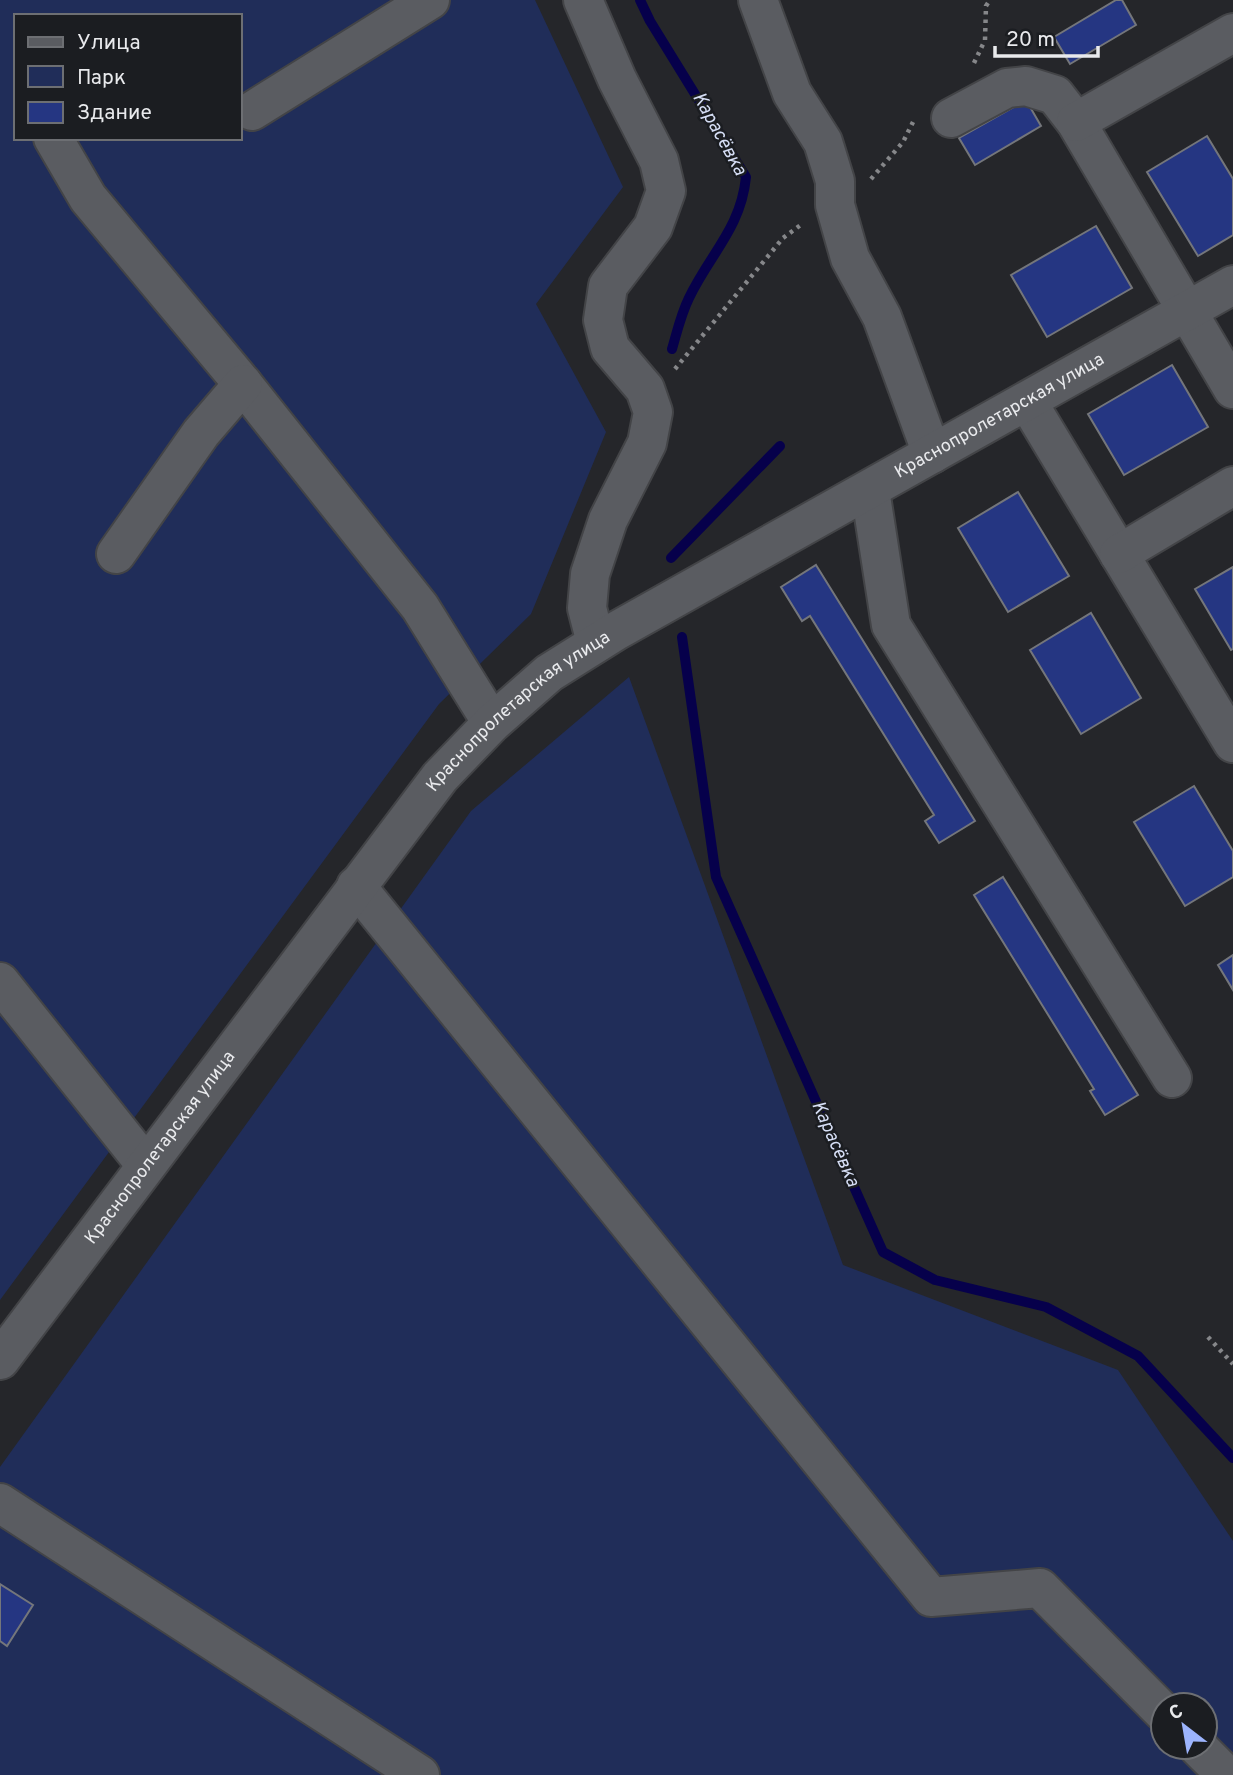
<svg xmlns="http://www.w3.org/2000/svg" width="1233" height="1775" font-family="Overpass,sans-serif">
<rect width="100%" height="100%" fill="#25262a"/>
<g fill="#202d59" fill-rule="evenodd">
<path d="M0,0h535l88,187 -87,117 70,128 -75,182 -92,90 -439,596zM16,16h224v122h-224z"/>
<path d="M629,677l214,588 275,105 115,171v234h-1233v-308l471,-656zM1163,1705h42v42h-42z"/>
</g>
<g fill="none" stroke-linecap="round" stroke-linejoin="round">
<g stroke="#06004b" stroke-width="10">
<path d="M640,0l10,21 96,156c-5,51 -36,77 -57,121 -8,16 -12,34 -17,51"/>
<path d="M671,558l109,-112"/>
<path d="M682,637l34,240 167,375 52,28 111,27 92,49 95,102"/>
</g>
</g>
<g fill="#253682" stroke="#74767b" stroke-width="2">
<path d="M1116,0h6l14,25 -66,39 -16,-27z"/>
<path d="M1026,100l15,26 -66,39 -16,-27z"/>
<path d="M1207,136l26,43v56l-35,21 -51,-84z"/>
<path d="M1096,226l36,62 -85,49 -36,-62z"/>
<path d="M1172,365l36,62 -84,48 -36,-61z"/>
<path d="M1018,492l51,84 -61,36 -50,-84z"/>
<path d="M816,565l159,256 -36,22 -14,-22 9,-6 -124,-199 -8,5 -21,-34z"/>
<path d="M1233,567v82l-2,1 -36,-61z"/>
<path d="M1091,613l50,85 -60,36 -51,-84z"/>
<path d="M1194,786l39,65v26l-48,29 -51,-84z"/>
<path d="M1003,877l135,218 -33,20 -15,-24 4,-2 -120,-194z"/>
<path d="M1233,955v35l-15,-25z"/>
<path d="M0,1584l33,21 -26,41 -7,-5z"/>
</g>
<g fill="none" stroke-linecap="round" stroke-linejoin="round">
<defs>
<g id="minor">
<path d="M583,0l34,79 42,82 7,30 -13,36 -45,59 -5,34 7,28 35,41 8,23 -6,31 -39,77 -18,54 -3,34 9,35"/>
<path d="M758,0l34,93 31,49 12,39v24l15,53 32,59 50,137"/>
<path d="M252,111l178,-111"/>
<path d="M951,118l56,-30 19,-2 29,9 21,27 157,267"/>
<path d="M1076,122l157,-89"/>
<path d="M53,138l35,60 155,186 177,223 72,116"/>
<path d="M1027,401l206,342"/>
<path d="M870,490l21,135 281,453"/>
<path d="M116,554l85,-121 42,-49"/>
<path d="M1119,554l114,-68"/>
<path d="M356,886l575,711 109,-9 123,124"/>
<path d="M0,982l145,182"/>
<path id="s1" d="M0,1360l440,-583 52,-54 57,-50 67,-42 617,-346"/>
<path d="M0,1503l420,272"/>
<path d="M1198,1747l28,28"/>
</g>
</defs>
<use href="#minor" stroke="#434447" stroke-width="42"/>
<g stroke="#86878a" stroke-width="4.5" stroke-dasharray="3.5 5" stroke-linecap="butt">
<path d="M974,63l11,-23 1,-34 4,-6"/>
<path d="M871,179l32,-37 10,-20"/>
<path d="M675,369l108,-131 19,-14"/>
<path d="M1208,1337l25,27"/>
</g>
<use href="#minor" stroke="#5a5c61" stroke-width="38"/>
</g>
<g text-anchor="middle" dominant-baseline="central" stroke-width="5" stroke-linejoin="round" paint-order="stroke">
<g font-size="18" fill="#e9eaed" stroke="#1b1d21">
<text stroke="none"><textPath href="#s1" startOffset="1400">Краснопролетарская улица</textPath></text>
<text stroke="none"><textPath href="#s1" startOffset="833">Краснопролетарская улица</textPath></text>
<text stroke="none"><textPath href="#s1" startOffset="266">Краснопролетарская улица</textPath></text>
</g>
<g font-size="19" font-style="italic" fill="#d6def5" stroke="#1b1d21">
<text transform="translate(719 134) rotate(61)">Карасёвка</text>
<text transform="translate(835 1144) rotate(66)">Карасёвка</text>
</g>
</g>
<rect x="14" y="14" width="228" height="126" fill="#1b1d21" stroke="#6d6f73" stroke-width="2"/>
<rect x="28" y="37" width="35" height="10" fill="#5a5c61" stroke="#6d6f73" stroke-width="2"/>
<text x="77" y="49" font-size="21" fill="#e9eaed">Улица</text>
<rect x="28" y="66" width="35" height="21" fill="#202d59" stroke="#6d6f73" stroke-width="2"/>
<text x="77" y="84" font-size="21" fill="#e9eaed">Парк</text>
<rect x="28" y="102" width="35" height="21" fill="#253682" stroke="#6d6f73" stroke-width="2"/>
<text x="77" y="119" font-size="21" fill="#e9eaed">Здание</text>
<g transform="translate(1184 1726) rotate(329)"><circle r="33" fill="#1b1d21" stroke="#6d6f73" stroke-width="2"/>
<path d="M0-5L12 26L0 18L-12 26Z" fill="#9cb4fd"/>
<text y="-10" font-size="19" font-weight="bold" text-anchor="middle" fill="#e9eaed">С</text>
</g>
<path d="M995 46v10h103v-10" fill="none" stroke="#e9eaed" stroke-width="3.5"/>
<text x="1006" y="46" font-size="21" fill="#e9eaed" stroke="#1b1d21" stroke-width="5" paint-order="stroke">20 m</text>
</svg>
